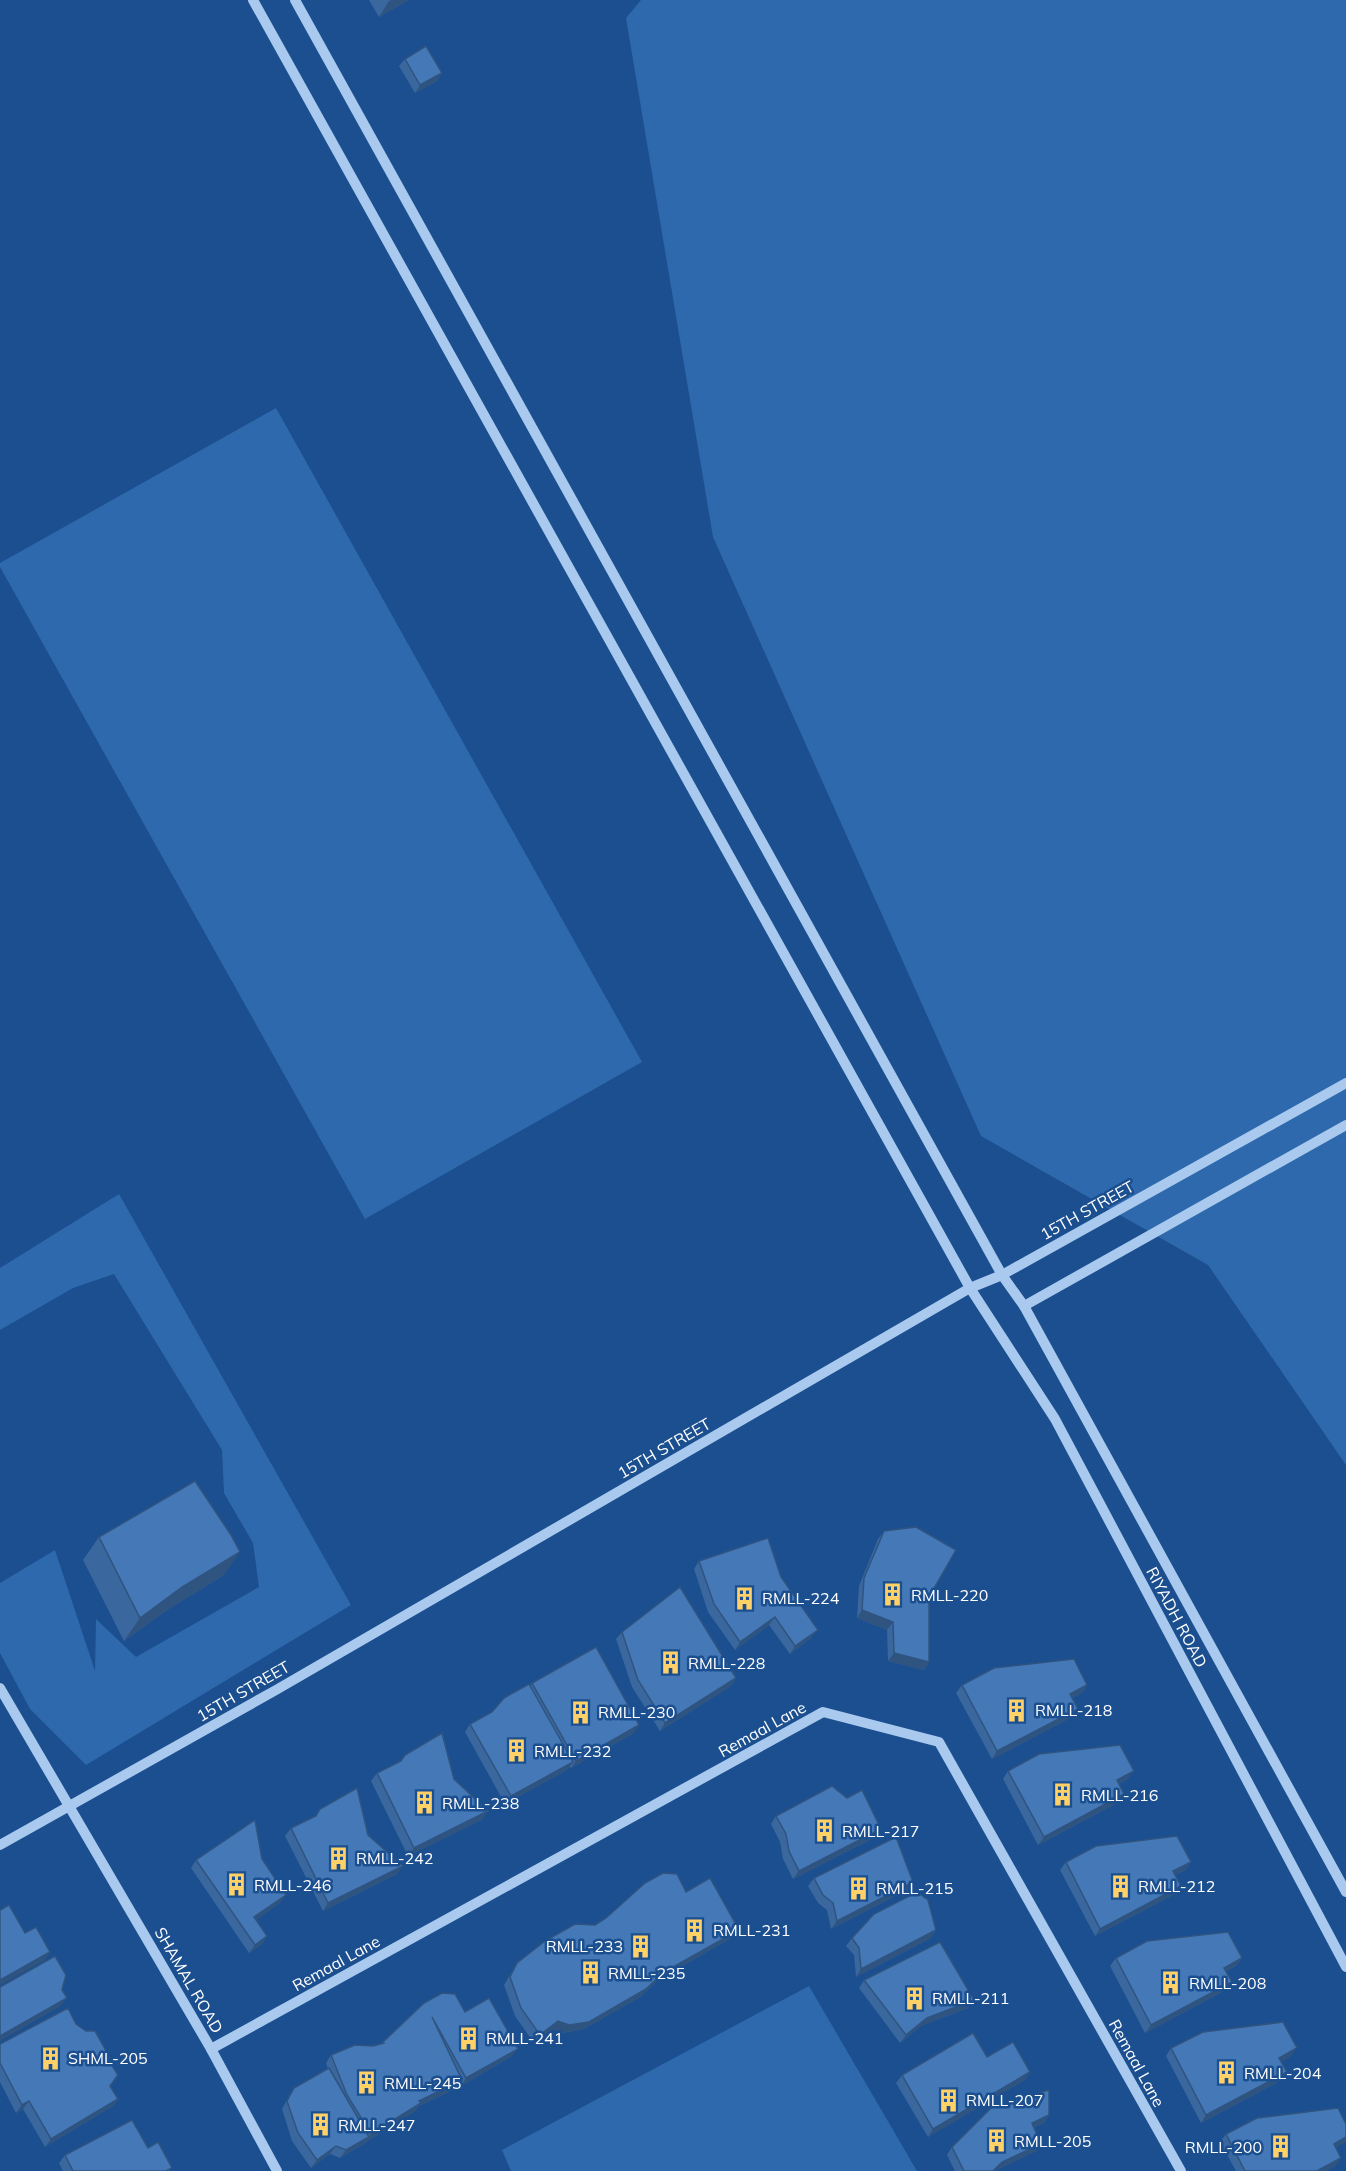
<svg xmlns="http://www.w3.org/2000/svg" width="1346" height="2171" font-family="Mulish,sans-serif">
<rect width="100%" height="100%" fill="#1b4f8f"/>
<g fill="#2e69ad">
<path d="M641,0h705v1465l-138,-200 -227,-129 -268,-599 -87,-519z"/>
<path d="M276,408l366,654 -277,157 -365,-652v-4z"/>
<path d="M119,1194l232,411 -265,160 -56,-56 -30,-56v-70l55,-33 40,121 1,-52 40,38 123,-70 -6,-44 -29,-50 -2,-43 -108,-176 -41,14 -73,42v-62z"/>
<path d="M809,1986l108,185h-406l-9,-21z"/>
</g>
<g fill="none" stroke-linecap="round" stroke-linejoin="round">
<g stroke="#a9c9ee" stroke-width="10">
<path d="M253,0l717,1288 85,131 291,548"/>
<path d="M295,0l707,1275 22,31 322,586"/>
<path d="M1024,1306l322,-181"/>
<path d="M0,1688l211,361 66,122"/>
<path d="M0,1845l276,-155 694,-402 32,-13 344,-192"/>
<path d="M211,2049l612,-337 116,30 242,429"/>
</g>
</g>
<g fill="#3a679d">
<path d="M369,0h40l-30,17z"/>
<path d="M405,59l37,14 -5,8 -22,12 -16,-27z"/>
<path d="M884,1531l45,66v65l-5,8 -36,-9 -1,-31 -30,-12 2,-32 19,-47z"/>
<path d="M99,1537l125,38 -57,35 -43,31 -41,-81z"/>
<path d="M699,1561l82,16 31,60 -22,17 -21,-29 -34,25 -27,-38 -14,-43z"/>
<path d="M622,1632l114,46 -5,8 -71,45 -28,-44 -16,-48z"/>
<path d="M532,1683l102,50 -63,35 -2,-2 -2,4 -62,34 -40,-72 5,-8 22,-12 38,-26z"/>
<path d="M962,1685h125l-5,8 -10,5v19l-80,42 -36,-66z"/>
<path d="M1008,1771l120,8 -9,5 5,10 -5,8 -81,43 -35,-66z"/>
<path d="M377,1773l77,6 29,40 -75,37 -37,-75z"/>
<path d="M315,1816l53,19 29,39 -74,37 -38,-75 6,-8z"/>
<path d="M776,1816l100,21 -83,42 -10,-20 -3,-17 -9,-18z"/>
<path d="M262,1859l19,43 -25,18 11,16 -5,8 -13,9 -58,-85 5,-8z"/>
<path d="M1066,1862l120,8 -11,5v19l-80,42 -35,-66z"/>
<path d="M814,1878l99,4 -6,8 -76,39 -4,-19 -9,-7 -10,-17z"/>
<path d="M686,1892l47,45 -75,43 -18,17 -56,32 -21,4 -10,-4 -19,14 -19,-27 -11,-31 13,-22 78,-38z"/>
<path d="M936,1930l-5,8 -75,39 -2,-22 -8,-9 6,-8z"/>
<path d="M1116,1958h126l-6,8 -10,5v19l-81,43 -35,-67z"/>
<path d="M864,1980l110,20 -6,8 -47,18 -21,17 -41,-55z"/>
<path d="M465,2012l47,44 -51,30 -1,-2 -3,4 -38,18 -4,5 -49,31 -2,2 -24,14 -10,-4 -19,14 -19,-27 -10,-32 7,-13 5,-8 34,-19 -2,-6 5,-8 50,-11 2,-2z"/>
<path d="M76,2024l32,36 2,26 8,13 -5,7 -68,41 -22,-38 -7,4 -16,-31v-38z"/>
<path d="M1171,2048l120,8 -10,6 6,10 -5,8 -81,43 -35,-67z"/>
<path d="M987,2057l43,15 -5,8 -97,57 -32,-54 6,-8z"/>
<path d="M1049,2115l-5,8 -10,4 7,17 -5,7 -41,20h-40l-8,-16 5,-8z"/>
<path d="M1226,2134l110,14v18l-10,5h-90l-16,-29z"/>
<path d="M148,2148l22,23h-107l-4,-8 6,-8z"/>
</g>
<g fill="#305480">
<path d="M392,0h17l-30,17 10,-16z"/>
<path d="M442,73l-5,8 -22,12 5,-8z"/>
<path d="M240,1552l-16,23 -57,35 -43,31 16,-23 42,-31z"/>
<path d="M862,1610l31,12 -6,8 -30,-12z"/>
<path d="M775,1617l-6,8 -34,25 5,-8z"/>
<path d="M818,1630l-6,7 -22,17 5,-8z"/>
<path d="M894,1653l35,9 -5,8 -36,-9z"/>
<path d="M736,1678l-5,8 -71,45 5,-8z"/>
<path d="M1087,1685l-5,8 -17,9 5,-8z"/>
<path d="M1078,1709l-6,8 -80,42 5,-8z"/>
<path d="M639,1725l-5,8 -63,35 5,-7z"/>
<path d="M573,1762l-6,8 -62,34 6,-8z"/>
<path d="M1134,1771l-6,8 -17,9 6,-8z"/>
<path d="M1124,1794l-5,8 -81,43 6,-8z"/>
<path d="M488,1811l-5,8 -75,37 6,-8z"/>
<path d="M881,1829l-5,8 -83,42 6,-8z"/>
<path d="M1191,1862l-5,8 -18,9 5,-8z"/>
<path d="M403,1866l-6,8 -74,37 5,-8z"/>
<path d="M913,1882l-6,8 -76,39 6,-8z"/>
<path d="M1181,1886l-6,8 -80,42 5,-7z"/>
<path d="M286,1895l-5,7 -32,23 5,-8z"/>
<path d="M739,1930l-6,7 -75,43 -18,17 -56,32 -21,4 -10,-4 -19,14 6,-8 18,-14 106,-49z"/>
<path d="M936,1930l-5,8 -75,39 5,-8z"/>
<path d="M267,1936l-5,8 -13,9 6,-8z"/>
<path d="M50,1952l-5,8 -45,25v-5z"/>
<path d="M1242,1958l-6,8 -18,9 6,-7z"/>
<path d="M1232,1982l-6,8 -81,43 6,-8z"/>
<path d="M67,1998l-6,8 -61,35v-5z"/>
<path d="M974,2000l-6,8 -47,18 -21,17 6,-8 21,-17z"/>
<path d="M1297,2048l-6,8 -17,10 5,-8z"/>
<path d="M518,2049l-6,7 -51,30 5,-8z"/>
<path d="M1030,2072l-5,8 -97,57 5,-8z"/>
<path d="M1287,2072l-5,8 -81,43 5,-8z"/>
<path d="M462,2080l-5,8 -38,18 -4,5 -49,31 5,-8 48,-33z"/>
<path d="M118,2099l-5,7 -68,41 6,-8z"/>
<path d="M29,2101l-6,8 -7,4 6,-8z"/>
<path d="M1049,2115l-5,8 -17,8 5,-8z"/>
<path d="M369,2137l-5,7 -24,14 6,-8z"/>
<path d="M1346,2137v5l-18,10 6,-8z"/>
<path d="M1041,2144l-5,7 -41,20h-2l9,-9z"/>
<path d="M336,2146l-6,8 -19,14 6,-8z"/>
<path d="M1341,2158l-5,8 -10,5h-9z"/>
</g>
<g fill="#4478b7" stroke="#305480" stroke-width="1.5">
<path d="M426,46l16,27 -22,12 -15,-26z"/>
<path d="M195,1481l36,54 9,17 -58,35 -42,31 -41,-81z"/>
<path d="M916,1527l40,23 -27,47v65l-35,-9 -1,-31 -31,-12 2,-32 20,-47z"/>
<path d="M768,1538l13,39 37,53 -23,16 -20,-29 -35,25 -26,-38 -15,-43z"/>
<path d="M680,1587l56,91 -71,45 -27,-43 -16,-48z"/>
<path d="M596,1647l43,78 -63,36 -44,-78z"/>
<path d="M1074,1659l13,26 -17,9 8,15 -81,42 -35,-66 32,-17z"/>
<path d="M529,1684l44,78 -62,34 -41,-72 22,-12 12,-14z"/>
<path d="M442,1733l12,46 34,32 -74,37 -37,-75 24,-12 4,-6z"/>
<path d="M1120,1745l14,26 -17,9 7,14 -80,43 -36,-66 31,-17z"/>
<path d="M832,1786l15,12 15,-8 19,39 -82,42 -10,-20 -3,-17 -10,-18z"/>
<path d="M357,1788l11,47 35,31 -75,37 -37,-75 25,-12 4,-7z"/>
<path d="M255,1820l7,39 24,36 -32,22 13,19 -12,9 -59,-85z"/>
<path d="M1177,1836l14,26 -18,9 8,15 -81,43 -34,-67 30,-16z"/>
<path d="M896,1837l17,45 -76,39 -4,-18 -10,-8 -9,-17z"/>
<path d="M663,1873l14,1 9,18 24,-14 29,52 -75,42 -18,17 -57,33 -20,3 -11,-4 -18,14 -19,-27 -11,-31 7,-14 28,-22 30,-17 20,1 11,-7 39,-35z"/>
<path d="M917,1892l11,8 8,30 -75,39 -2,-21 -7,-10 22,-24z"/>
<path d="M9,1905l16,28 11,-6 14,25 -50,28v-70z"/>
<path d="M1228,1932l14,26 -18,10 8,14 -81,43 -35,-67 31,-17z"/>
<path d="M940,1942l34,58 -47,18 -21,17 -42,-55z"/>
<path d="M55,1956l11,19 -4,15 5,8 -67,38v-49z"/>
<path d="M442,1993l13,1 10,18 24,-14 29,51 -52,29 -34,-61 30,63 -43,21 2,2 -50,31 -24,-39 -16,-40 24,-10 18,1 11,-3 -1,-1 41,-39z"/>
<path d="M68,2008l8,16 10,7h9l15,27 -2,1 10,16 -8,11 8,13 -67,40 -22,-38 -7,4 -22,-42v-19z"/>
<path d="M1283,2022l14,26 -18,10 8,14 -81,43 -35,-67 32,-16z"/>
<path d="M973,2033l14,24 26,-15 17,30 -97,57 -31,-54z"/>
<path d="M329,2068l40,69 -23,13 -10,-4 -19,14 -19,-27 -11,-32 7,-13z"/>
<path d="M1049,2090v25l-17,8 9,21 -39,18 -9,9h-29l-12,-24 41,-41z"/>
<path d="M1338,2108l8,16v13l-12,7 7,14 -24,13h-72l-19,-37 31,-16z"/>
<path d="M132,2120l16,28 10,-6 14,26 -6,3h-93l-8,-16z"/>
</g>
<defs>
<symbol id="building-bare" viewBox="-9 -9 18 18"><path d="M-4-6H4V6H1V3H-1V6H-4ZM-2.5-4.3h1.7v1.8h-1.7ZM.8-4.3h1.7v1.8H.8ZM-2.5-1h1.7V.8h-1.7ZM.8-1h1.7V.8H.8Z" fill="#ffd166" stroke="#1b4f8f" stroke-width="2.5" paint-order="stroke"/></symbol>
</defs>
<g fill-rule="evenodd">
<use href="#building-bare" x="876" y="1578" width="33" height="33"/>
<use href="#building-bare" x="728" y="1582" width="33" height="33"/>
<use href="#building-bare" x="654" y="1646" width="33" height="33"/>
<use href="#building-bare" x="1000" y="1694" width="33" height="33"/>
<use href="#building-bare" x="564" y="1696" width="33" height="33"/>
<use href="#building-bare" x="500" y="1734" width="33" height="33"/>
<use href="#building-bare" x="1046" y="1778" width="33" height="33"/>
<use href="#building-bare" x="408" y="1786" width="33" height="33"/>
<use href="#building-bare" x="808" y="1814" width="33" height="33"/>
<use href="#building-bare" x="322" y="1842" width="33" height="33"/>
<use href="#building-bare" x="220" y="1868" width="33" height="33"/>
<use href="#building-bare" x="1104" y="1870" width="33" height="33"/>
<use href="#building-bare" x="842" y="1872" width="33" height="33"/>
<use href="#building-bare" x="678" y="1914" width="33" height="33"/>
<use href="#building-bare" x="624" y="1930" width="33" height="33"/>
<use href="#building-bare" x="574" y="1956" width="33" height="33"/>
<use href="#building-bare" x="1154" y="1966" width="33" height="33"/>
<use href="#building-bare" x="898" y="1982" width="33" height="33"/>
<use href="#building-bare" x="452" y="2022" width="33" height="33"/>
<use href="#building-bare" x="34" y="2042" width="33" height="33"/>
<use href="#building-bare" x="1210" y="2056" width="33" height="33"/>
<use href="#building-bare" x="350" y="2066" width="33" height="33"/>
<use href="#building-bare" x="932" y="2084" width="33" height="33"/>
<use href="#building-bare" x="304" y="2108" width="33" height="33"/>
<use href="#building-bare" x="980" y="2124" width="33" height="33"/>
<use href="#building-bare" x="1264" y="2130" width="33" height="33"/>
</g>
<g text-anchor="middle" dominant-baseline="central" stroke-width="5" stroke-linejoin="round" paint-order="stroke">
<g font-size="16" fill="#fff" stroke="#1b4f8f">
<text transform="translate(1087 1210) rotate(-29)">15TH STREET</text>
<text transform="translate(664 1448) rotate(-30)">15TH STREET</text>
<text transform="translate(1177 1617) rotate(62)">RIYADH ROAD</text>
<text transform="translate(243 1691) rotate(-30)">15TH STREET</text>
<text transform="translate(762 1729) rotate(-29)">Remaal Lane</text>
<text transform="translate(336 1963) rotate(-29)">Remaal Lane</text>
<text transform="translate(189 1980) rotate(60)">SHAMAL ROAD</text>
<text transform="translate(1137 2063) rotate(61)">Remaal Lane</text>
</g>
<g font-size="16" fill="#fff" stroke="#1b4f8f" text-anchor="start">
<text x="911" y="1595">RMLL-220</text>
<text x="762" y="1598">RMLL-224</text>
<text x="688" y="1663">RMLL-228</text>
<text x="1035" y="1710">RMLL-218</text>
<text x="598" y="1712">RMLL-230</text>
<text x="534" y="1751">RMLL-232</text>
<text x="1081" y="1795">RMLL-216</text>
<text x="442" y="1803">RMLL-238</text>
<text x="842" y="1831">RMLL-217</text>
<text x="356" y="1858">RMLL-242</text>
<text x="254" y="1885">RMLL-246</text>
<text x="1138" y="1886">RMLL-212</text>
<text x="876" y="1888">RMLL-215</text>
<text x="713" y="1930">RMLL-231</text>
<text x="623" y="1946" text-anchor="end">RMLL-233</text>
<text x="608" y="1973">RMLL-235</text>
<text x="1189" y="1983">RMLL-208</text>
<text x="932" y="1998">RMLL-211</text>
<text x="486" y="2038">RMLL-241</text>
<text x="68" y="2058">SHML-205</text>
<text x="1244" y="2073">RMLL-204</text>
<text x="384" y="2083">RMLL-245</text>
<text x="966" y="2100">RMLL-207</text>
<text x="338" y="2125">RMLL-247</text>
<text x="1014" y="2141">RMLL-205</text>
<text x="1262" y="2147" text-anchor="end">RMLL-200</text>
</g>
</g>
</svg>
